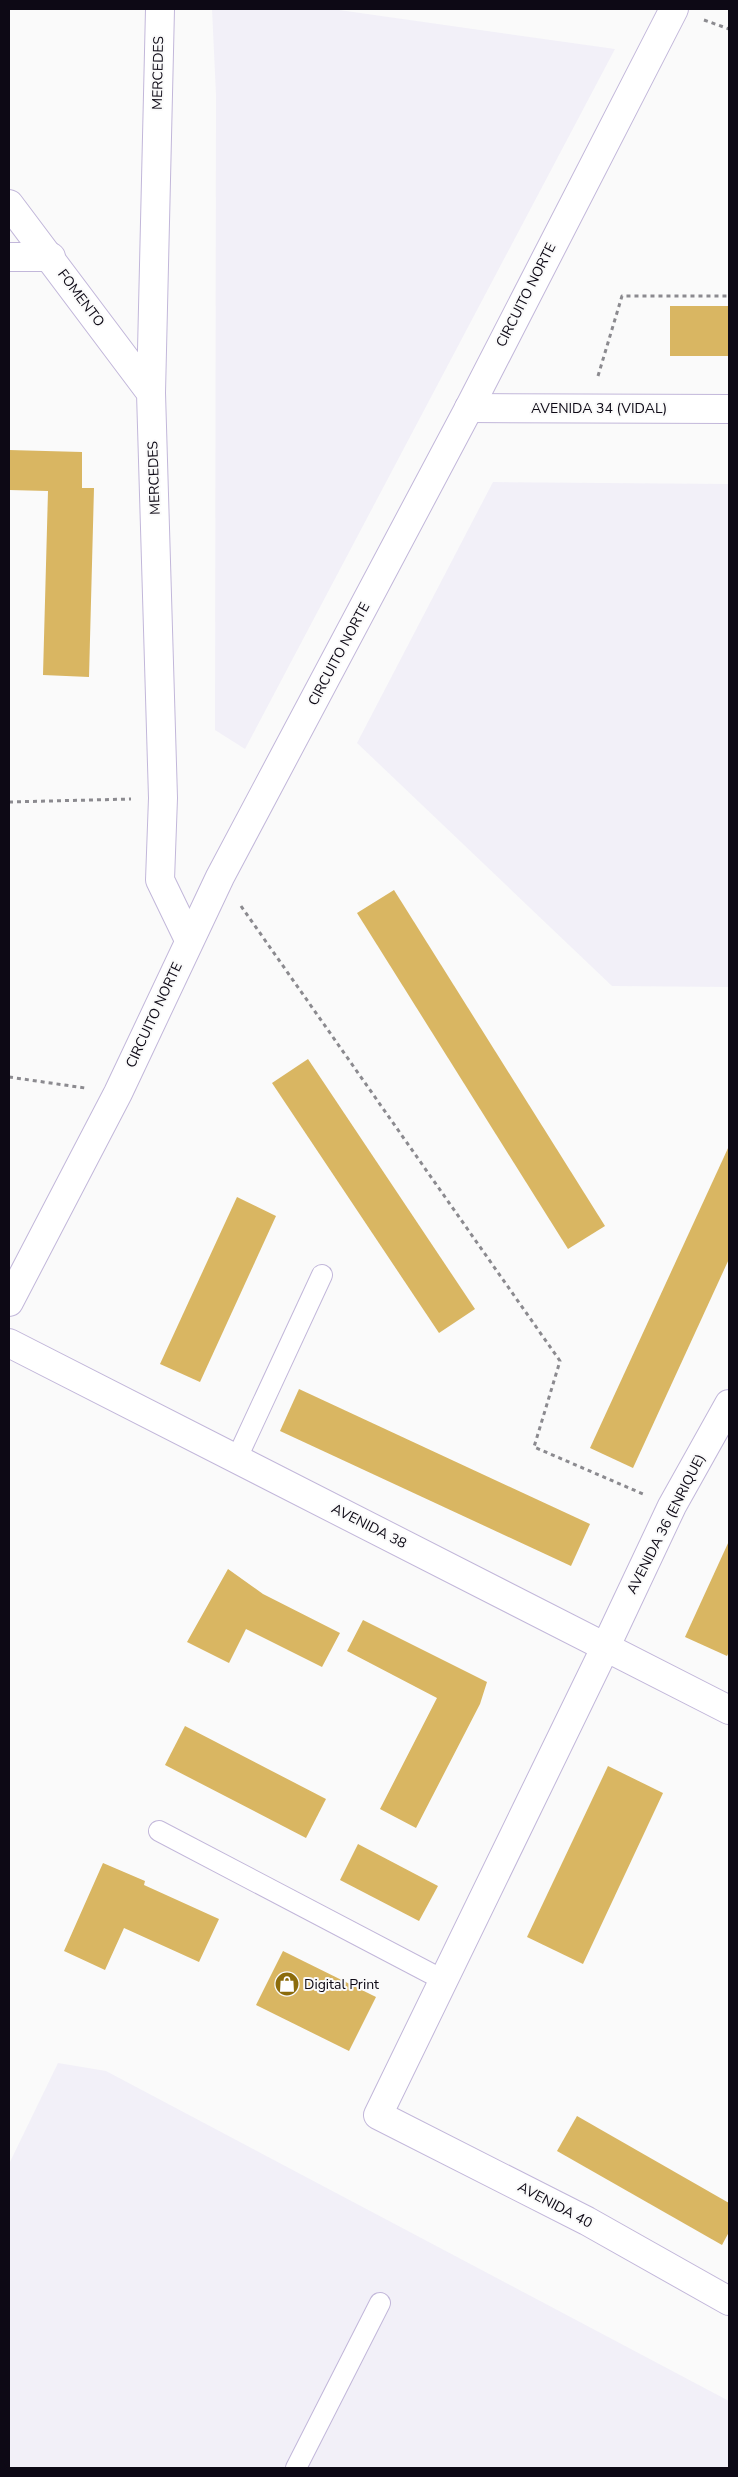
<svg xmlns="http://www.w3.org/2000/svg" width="738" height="2477" font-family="'Nunito Sans',sans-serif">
<rect width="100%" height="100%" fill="#fafafa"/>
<g fill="#f2f0f8">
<path d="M212,9h120l283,40 -370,700 -30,-19 1,-635z"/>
<path d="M493,482l236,2v503l-117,-1 -255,-243z"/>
<path d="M58,2063l48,8 623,330v67h-720v-304z"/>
</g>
<g fill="#d9b662">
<rect x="670" y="306" width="59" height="50"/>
<path d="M9,450l73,2v36h12l-5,189 -46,-2 5,-184 -39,-1z"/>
<path d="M394,890l211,336 -37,23 -211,-336z"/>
<path d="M308,1059l167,250 -36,24 -167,-250z"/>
<path d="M729,1146v113l-96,209 -43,-20z"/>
<path d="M237,1197l39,19 -76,166 -40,-18z"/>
<path d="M299,1389l291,135 -19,42 -291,-135z"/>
<path d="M729,1541v111l-2,4 -42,-19z"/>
<path d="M228,1569l35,25 77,39 -18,34 -76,-38 -17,34 -42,-21z"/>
<path d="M363,1620l124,62 -7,22 -64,124 -36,-19 57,-111 -90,-47z"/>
<path d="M185,1726l141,73 -20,39 -141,-73z"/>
<path d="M608,1766l55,27 -80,171 -56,-27z"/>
<path d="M358,1844l80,42 -19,35 -79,-41z"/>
<path d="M103,1863l42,18 -1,4 75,34 -20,43 -75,-34 -19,42 -41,-19z"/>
<path d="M283,1951l93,46 -27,54 -93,-46z"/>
<path d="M577,2116l152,87v29l-7,13 -165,-94z"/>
</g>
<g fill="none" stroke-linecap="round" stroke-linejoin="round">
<defs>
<g id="lane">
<path d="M237,1458l85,-183"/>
<path d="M159,1831l286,150"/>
<path d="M296,2468l84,-165"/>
</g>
<g id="street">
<path d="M9,257h42"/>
<path d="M151,393l9,-384"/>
<path d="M469,408l260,1"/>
<path d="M606,1646l-228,469 209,106 142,80"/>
</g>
<g id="secondary">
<path d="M9,204l142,189 12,405 -3,82 29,60"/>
<path d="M9,1302l109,-209 102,-216 249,-469 205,-399"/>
<path d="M9,1343l720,367"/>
<path d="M606,1646l66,-140 57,-102"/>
</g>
</defs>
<use href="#lane" stroke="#c2b7da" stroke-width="22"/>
<use href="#street" stroke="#c2b7da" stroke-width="30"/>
<use href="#secondary" stroke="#c2b7da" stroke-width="30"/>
<g stroke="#8b8a8f" stroke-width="3" stroke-dasharray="4 4" stroke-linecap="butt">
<path d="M704,20l25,9"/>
<path d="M598,376l24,-80h107"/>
<path d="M9,802l122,-3"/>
<path d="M241,906l319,455 -26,86 109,47"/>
<path d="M9,1077l76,11"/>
</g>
<use href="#lane" stroke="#fff" stroke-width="20"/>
<use href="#street" stroke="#fff" stroke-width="28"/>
<use href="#secondary" stroke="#fff" stroke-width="28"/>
</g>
<defs>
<symbol id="shop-disc" viewBox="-11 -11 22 22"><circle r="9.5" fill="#8b6b0b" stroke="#fafafa"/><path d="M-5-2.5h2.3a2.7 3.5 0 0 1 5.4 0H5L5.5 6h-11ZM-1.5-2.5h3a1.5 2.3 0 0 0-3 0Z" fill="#fff"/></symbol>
</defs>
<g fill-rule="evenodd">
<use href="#shop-disc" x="273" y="1970" width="28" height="28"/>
</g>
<g text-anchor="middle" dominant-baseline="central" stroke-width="4" stroke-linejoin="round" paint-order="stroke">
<g font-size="14" fill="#0d0915" stroke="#fafafa">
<text transform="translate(158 73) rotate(-89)">MERCEDES</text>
<text transform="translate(526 295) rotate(-63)">CIRCUITO NORTE</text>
<text transform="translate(81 298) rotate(53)">FOMENTO</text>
<text x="599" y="408">AVENIDA 34 (VIDAL)</text>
<text transform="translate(154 478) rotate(-92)">MERCEDES</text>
<text transform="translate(339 654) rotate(-62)">CIRCUITO NORTE</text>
<text transform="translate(154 1015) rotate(-65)">CIRCUITO NORTE</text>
<text transform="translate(666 1524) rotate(-63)">AVENIDA 36 (ENRIQUE)</text>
<text transform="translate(369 1526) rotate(27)">AVENIDA 38</text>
<text transform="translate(555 2205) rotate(28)">AVENIDA 40</text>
</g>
<g font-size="14" fill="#0d0915" stroke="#fafafa" text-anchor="start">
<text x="304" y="1984">Digital Print</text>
</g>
</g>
<rect width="738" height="2477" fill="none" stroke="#0d0915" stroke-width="20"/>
</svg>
